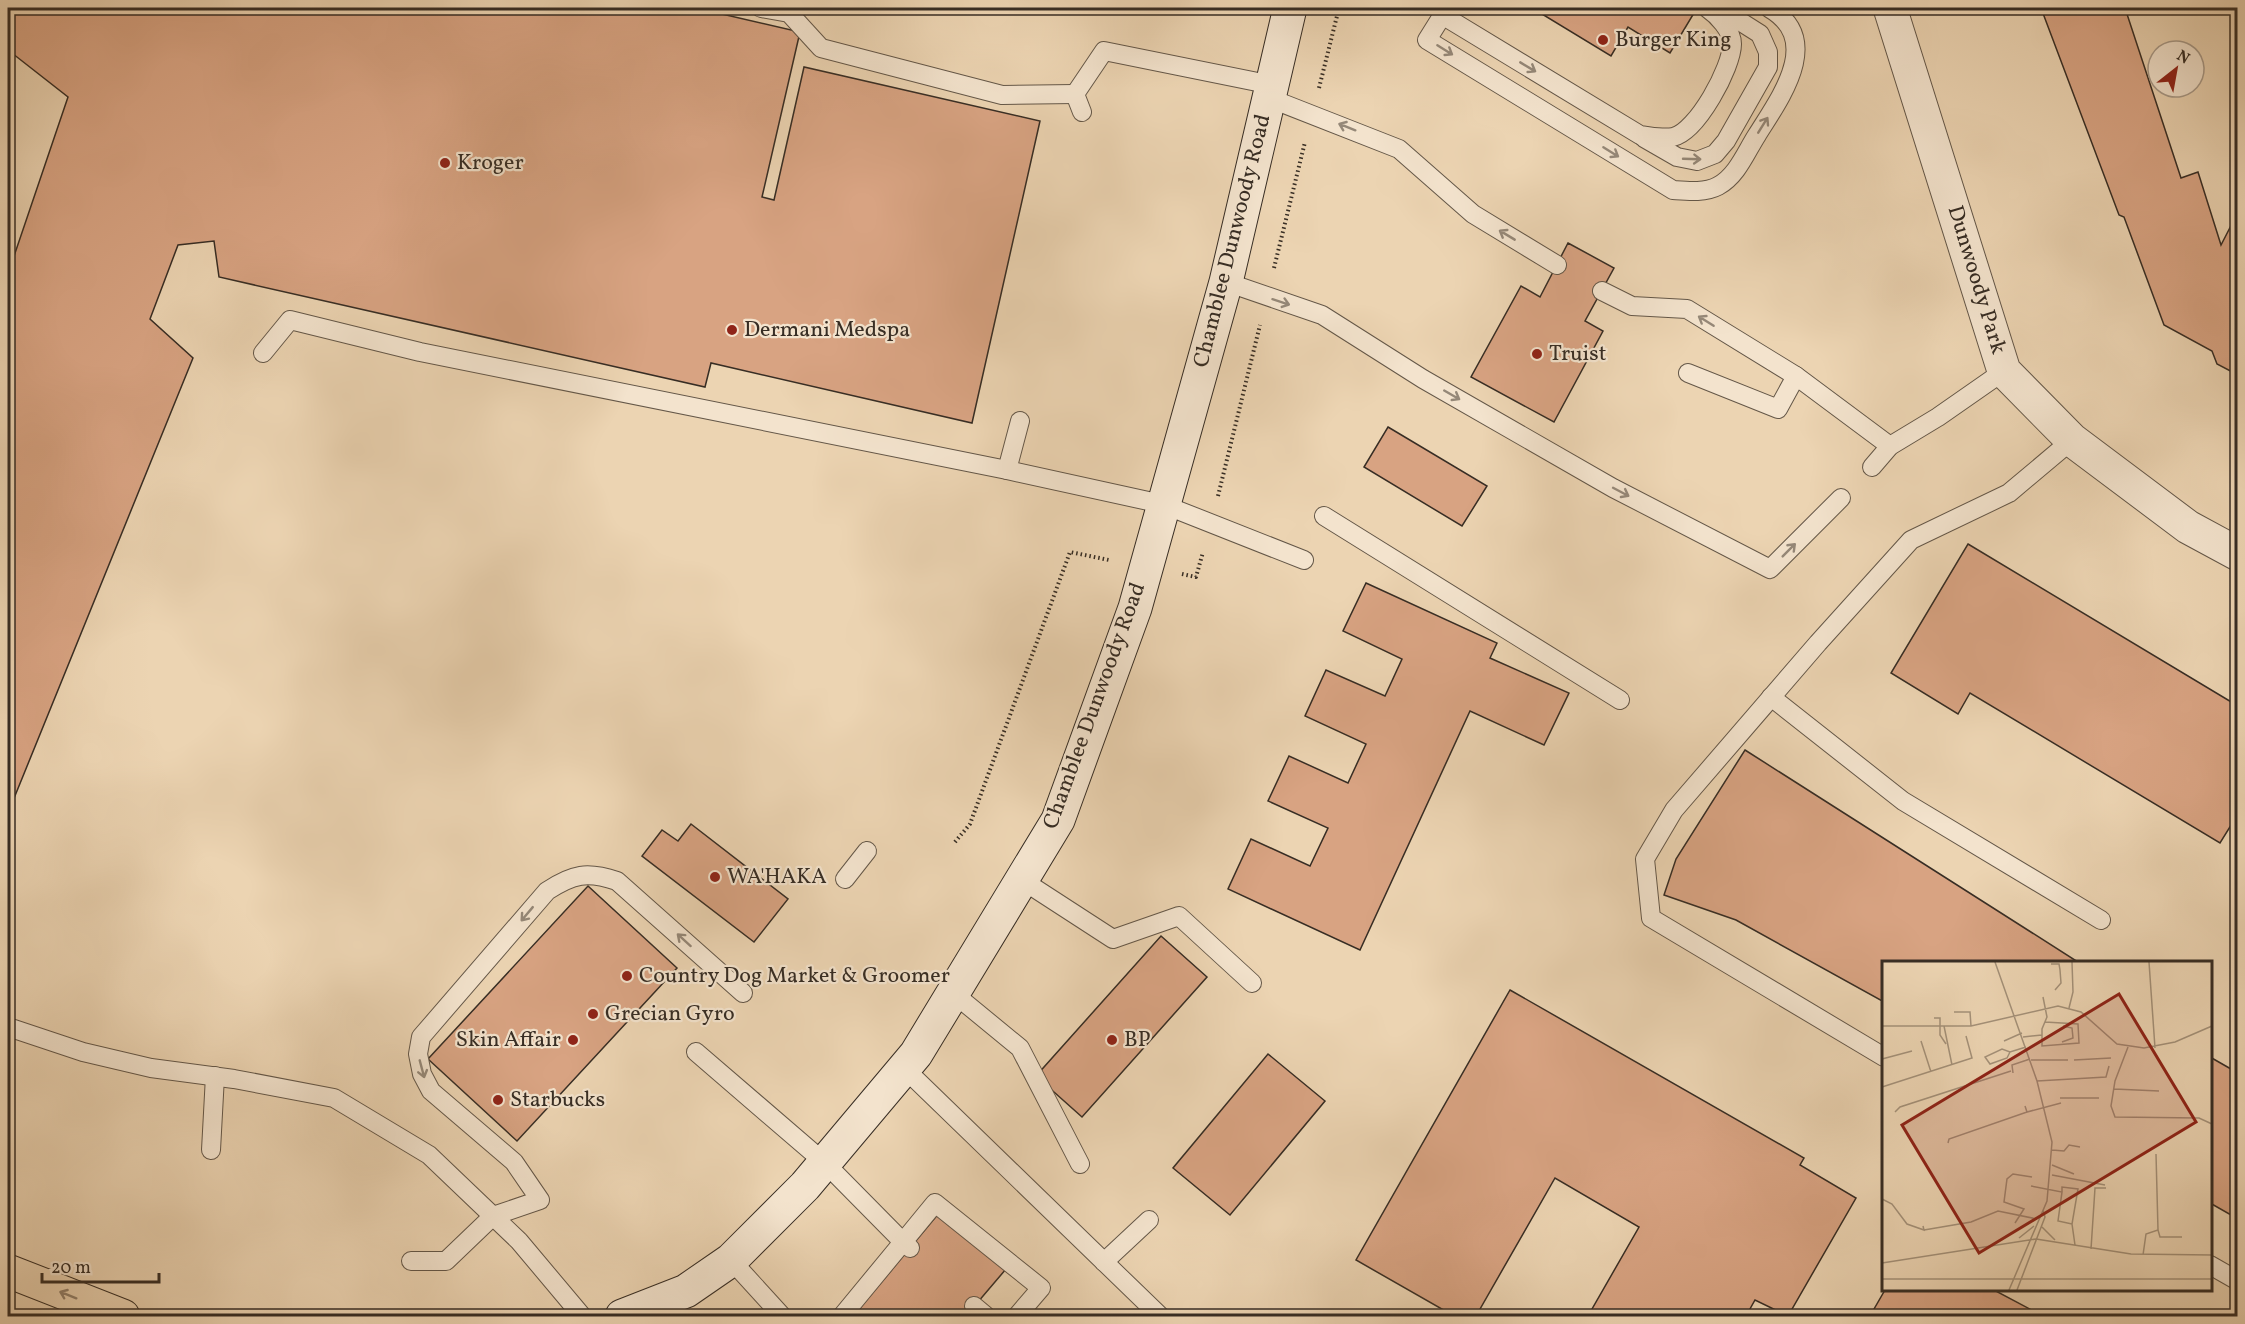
<svg xmlns="http://www.w3.org/2000/svg" width="2245" height="1324" font-family="Vollkorn,serif">
<rect width="100%" height="100%" fill="#ecd4b2"/>
<filter id="stains"><feTurbulence type="fractalNoise" baseFrequency=".00333" numOctaves="4"/><feColorMatrix values="0 0 0 0 .2 0 0 0 0 .09 0 0 0 0 .02 0 0 0 .5 -.17"/></filter>
<radialGradient id="worn" r=".72"><stop offset=".6" stop-color="#630" stop-opacity="0"/><stop offset="1" stop-color="#630" stop-opacity=".3"/></radialGradient>
<g fill="#d8a382" stroke="#372d24" stroke-width="1.5">
<path d="M8,8h688l104,24 -38,165 12,3 30,-133 236,54 -68,302 -261,-60 -6,24 -486,-110 -5,-36 -36,4 -28,74 43,39 -185,455v-552l4,1 56,-165 -60,-47z"/>
<path d="M1532,8h153l9,5 -24,40 -42,-26 -17,29z"/>
<path d="M2041,8h84l56,170 17,-6 23,73 17,-33v163l-21,-11 -5,-13 -48,-26 -40,-108 -5,-2z"/>
<path d="M1568,243l46,25 -29,53 18,10 -49,91 -83,-45 50,-91 19,11z"/>
<path d="M1388,427l99,59 -25,40 -98,-59z"/>
<path d="M1968,544l270,162v108l-18,29 -250,-150 -12,21 -67,-41z"/>
<path d="M1366,583l131,60 -7,15 79,35 -25,52 -74,-34 -110,239 -132,-61 23,-50 59,27 18,-38 -60,-27 21,-45 59,27 18,-39 -61,-28 21,-46 59,26 17,-37 -59,-28z"/>
<path d="M1745,750l333,212h-194v40l-148,-82 -72,-25 12,-36z"/>
<path d="M691,824l97,75 -34,43 -112,-86 20,-26 16,11z"/>
<path d="M588,886l89,82 -160,173 -89,-82z"/>
<path d="M1161,936l46,41 -125,140 -46,-41z"/>
<path d="M1510,990l294,168 -4,7 56,33 -68,118 -33,-16 -9,16h-158l51,-89 -84,-49 -79,138h-22l-98,-56z"/>
<path d="M1268,1054l57,47 -95,114 -57,-47z"/>
<path d="M2210,1057l28,16v146l-28,-16z"/>
<path d="M939,1213l67,56 -40,47h-113z"/>
<path d="M1885,1290h109l49,26h-173z"/>
</g>
<g fill="none" stroke-linecap="round" stroke-linejoin="round">
<defs>
<g id="lane">
<path d="M761,8l28,5 32,35 181,47 73,-1"/>
<path d="M1447,8l-20,32 246,150c14,1 32,3 45,-4 19,-10 28,-34 39,-51 23,-37 67,-95 12,-127"/>
<path d="M1442,15l198,120c10,1 23,4 33,2 24,-5 59,-70 59,-93 0,-14 -15,-29 -25,-36"/>
<path d="M1269,98l130,51 74,65 84,51"/>
<path d="M1082,112l-7,-18 29,-43 168,34"/>
<path d="M1644,138l33,19 20,4 18,-7 11,-13 42,-74v-15l-8,-18 -41,-26"/>
<path d="M1226,282l96,33 101,64 190,109 157,81 71,-71"/>
<path d="M1602,291l30,15 55,3 109,67 94,70"/>
<path d="M263,353l27,-33 130,32 587,118"/>
<path d="M1688,373l90,36 18,-33"/>
<path d="M1020,421l-13,49 155,34 142,56"/>
<path d="M1872,467l18,-21 48,-29 66,-46"/>
<path d="M1324,516l296,184"/>
<path d="M1771,697l132,104 198,119"/>
<path d="M845,879l22,-28"/>
<path d="M1022,880l91,59 66,-23 73,67"/>
<path d="M953,993l67,55 60,116"/>
<path d="M8,1027l75,25 68,16 83,11 100,19 95,57 90,86 63,75"/>
<path d="M696,1052l129,111 78,79 -61,74"/>
<path d="M1884,1057l-233,-139 -6,-59 29,-49 144,-167 93,-103 98,-47 63,-53"/>
<path d="M904,1068l256,248"/>
<path d="M211,1150l4,-74"/>
<path d="M910,1248l-7,-6 32,-39 106,85 -24,28"/>
<path d="M731,1260l51,56"/>
<path d="M411,1261h35l47,-45 47,-16 -26,-38 -83,-71 -9,-17 -4,-20 3,-17 126,-146c26,-17 40,-20 70,-10l126,112"/>
<path d="M1104,1262l45,-42"/>
<path d="M2210,1265l28,16"/>
<path d="M974,1306l12,10"/>
</g>
<path id="street" d="M1890,8l114,363 68,69 116,87 50,27"/>
<path id="secondary" d="M622,1316l64,-25 45,-31 74,-74 111,-132 142,-234 77,-212 91,-326 64,-274"/>
<path id="highway" d="M8,1271l115,45"/>
</defs>
<use href="#lane" stroke="#645748" stroke-width="20"/>
<use href="#street" stroke="#645748" stroke-width="35"/>
<use href="#secondary" stroke="#372d24" stroke-width="35"/>
<use href="#highway" stroke="#372d24" stroke-width="35"/>
<g stroke="#372d24" stroke-width="4" stroke-dasharray="1.5 3" stroke-linecap="butt">
<path d="M1319,88l20,-80"/>
<path d="M1274,268l31,-126"/>
<path d="M1218,496l42,-171"/>
<path d="M1182,574l14,3 7,-25"/>
<path d="M955,842l15,-18 100,-272 39,8"/>
</g>
<use href="#lane" stroke="#f3e3cd" stroke-width="18"/>
<use href="#street" stroke="#f3e3cd" stroke-width="33"/>
<use href="#secondary" stroke="#f3e3cd" stroke-width="33"/>
<use href="#highway" stroke="#ecd4b2" stroke-width="33"/>
</g>
<defs><path id="oneway-shaft" d="M-6 0H5M1.5-3L5.5 0L1.5 3" fill="none" stroke-width="1.6" stroke-linecap="round" stroke-linejoin="round" transform="scale(1.5)"/></defs>
<g stroke="#958878">
<use href="#oneway-shaft" transform="translate(1445 50) rotate(32)"/>
<use href="#oneway-shaft" transform="translate(1528 67) rotate(31)"/>
<use href="#oneway-shaft" transform="translate(1763 125) rotate(-58)"/>
<use href="#oneway-shaft" transform="translate(1347 127) rotate(-158)"/>
<use href="#oneway-shaft" transform="translate(1611 152) rotate(32)"/>
<use href="#oneway-shaft" transform="translate(1692 159) rotate(2)"/>
<use href="#oneway-shaft" transform="translate(1507 235) rotate(-149)"/>
<use href="#oneway-shaft" transform="translate(1281 302) rotate(18)"/>
<use href="#oneway-shaft" transform="translate(1706 321) rotate(-148)"/>
<use href="#oneway-shaft" transform="translate(1452 395) rotate(30)"/>
<use href="#oneway-shaft" transform="translate(1621 492) rotate(28)"/>
<use href="#oneway-shaft" transform="translate(1789 550) rotate(-45)"/>
<use href="#oneway-shaft" transform="translate(527 914) rotate(130)"/>
<use href="#oneway-shaft" transform="translate(684 940) rotate(-138)"/>
<use href="#oneway-shaft" transform="translate(422 1069) rotate(75)"/>
</g>
<use stroke="#92806b" href="#oneway-shaft" transform="translate(68 1295) rotate(-158)"/>
<g fill="#8f2418" stroke="#f3e3cd" stroke-width="2">
<circle cx="1603" cy="40" r="6"/>
<circle cx="445" cy="163" r="6"/>
<circle cx="732" cy="330" r="6"/>
<circle cx="1537" cy="354" r="6"/>
<circle cx="715" cy="877" r="6"/>
<circle cx="627" cy="976" r="6"/>
<circle cx="593" cy="1014" r="6"/>
<circle cx="573" cy="1040" r="6"/>
<circle cx="1112" cy="1040" r="6"/>
<circle cx="498" cy="1100" r="6"/>
</g>
<g text-anchor="middle" dominant-baseline="central" stroke-width="4.5" stroke-linejoin="round" paint-order="stroke">
<g font-size="22" fill="#372d24" stroke="#f3e3cd" text-anchor="start">
<text x="1615" y="40">Burger King</text>
<text x="457" y="163">Kroger</text>
<text x="744" y="330">Dermani Medspa</text>
<text x="1549" y="354">Truist</text>
<text x="727" y="877">WA'HAKA</text>
<text x="639" y="976">Country Dog Market &amp; Groomer</text>
<text x="605" y="1014">Grecian Gyro</text>
<text x="561" y="1040" text-anchor="end">Skin Affair</text>
<text x="1124" y="1040">BP</text>
<text x="510" y="1100">Starbucks</text>
</g>
<g font-size="22" fill="#372d24" stroke="#f3e3cd">
<text transform="translate(1233 241) rotate(-76)">Chamblee Dunwoody Road</text>
<text transform="translate(1976 280) rotate(73)">Dunwoody Park</text>
<text transform="translate(1095 706) rotate(-70)">Chamblee Dunwoody Road</text>
</g>
</g>
<g transform="translate(1882 961)">
<rect width="330" height="330" fill="#ecd4b2"/>
<path fill="none" stroke="#a49179" stroke-width="1.5" d="M113,1l42,119 15,61 -5,59 -38,89M267,1l6,86M169,3h8l1,6 1,13 -6,7M161,36l4,20 -5,12v17l37,-3 -1,-19 -33,-2M187,47l4,-16 -1,-30M72,51h16l1,14M52,57h6v17l6,9M0,65h89l87,-20 23,6 36,32 27,4 31,-6 37,-16M62,65l8,39M141,76l19,-2M39,80l10,31M122,80l18,-8M180,81l11,-4 -1,-10 -9,-2M246,86l-13,34 -4,25 4,11 84,1 13,6M128,91l-3,6 -17,6 -5,-7 17,-8 8,3 16,-5M0,98l30,-8M149,99h37M192,99l37,-2M131,112l-1,-8 18,-6M155,120l69,-4 3,-11M0,126l90,-29 -6,-22M232,128l45,2M178,137h39M143,145l2,6 34,-9M13,151l5,-5 111,-36M66,182l1,-4 78,-27M170,189l12,1 5,-6 11,2M170,204l22,9M170,214l53,10M149,225l31,6 -4,29 14,3M180,231v-5l16,2 -6,35 3,21M0,238l10,5 15,20 17,6 -1,-4M133,262l9,-14 -20,-7 3,-23 6,-5 19,3M160,266l13,13M42,269l47,-8 27,-11 39,8M276,269l2,7h22M137,277l15,-12M154,278l95,15 81,1M209,288l4,-61h11M261,294l3,-21 12,-4 -2,-76M0,302l154,-24M0,318h330M135,329l28,-73 -2,-7"/>
<path fill="#8f2418" fill-opacity="0.15" stroke="#8f2418" stroke-width="3" d="M237,33l77,128 -217,131 -77,-128z"/>
<rect width="330" height="330" fill="none" stroke="#372d24" stroke-width="3"/>
</g>
<rect width="2245" height="1324" fill="none" stroke="#ecd4b2" stroke-width="30"/>
<rect x="9" y="9" width="2227" height="1306" fill="none" stroke="#372d24" stroke-width="3"/>
<rect x="15" y="15" width="2215" height="1294" fill="none" stroke="#372d24" stroke-width="1.5"/>
<g transform="translate(2176 69) rotate(31)"><circle r="28" fill="#f3e3cd" stroke="#a89a89" stroke-width="1.5"/>
<path d="M0-4.5L10 22L0 15L-10 22Z" fill="#8f2418"/>
<text y="-9" font-size="16" font-weight="bold" text-anchor="middle" fill="#372d24">N</text>
</g>
<path d="M42 1273v9h117v-9" fill="none" stroke="#372d24" stroke-width="3"/>
<text x="51" y="1273" font-size="18" fill="#372d24" stroke="#f3e3cd" stroke-width="4.5" paint-order="stroke">20 m</text>
<rect width="100%" height="100%" filter="url(#stains)"/>
<rect width="100%" height="100%" fill="url(#worn)"/>
</svg>
